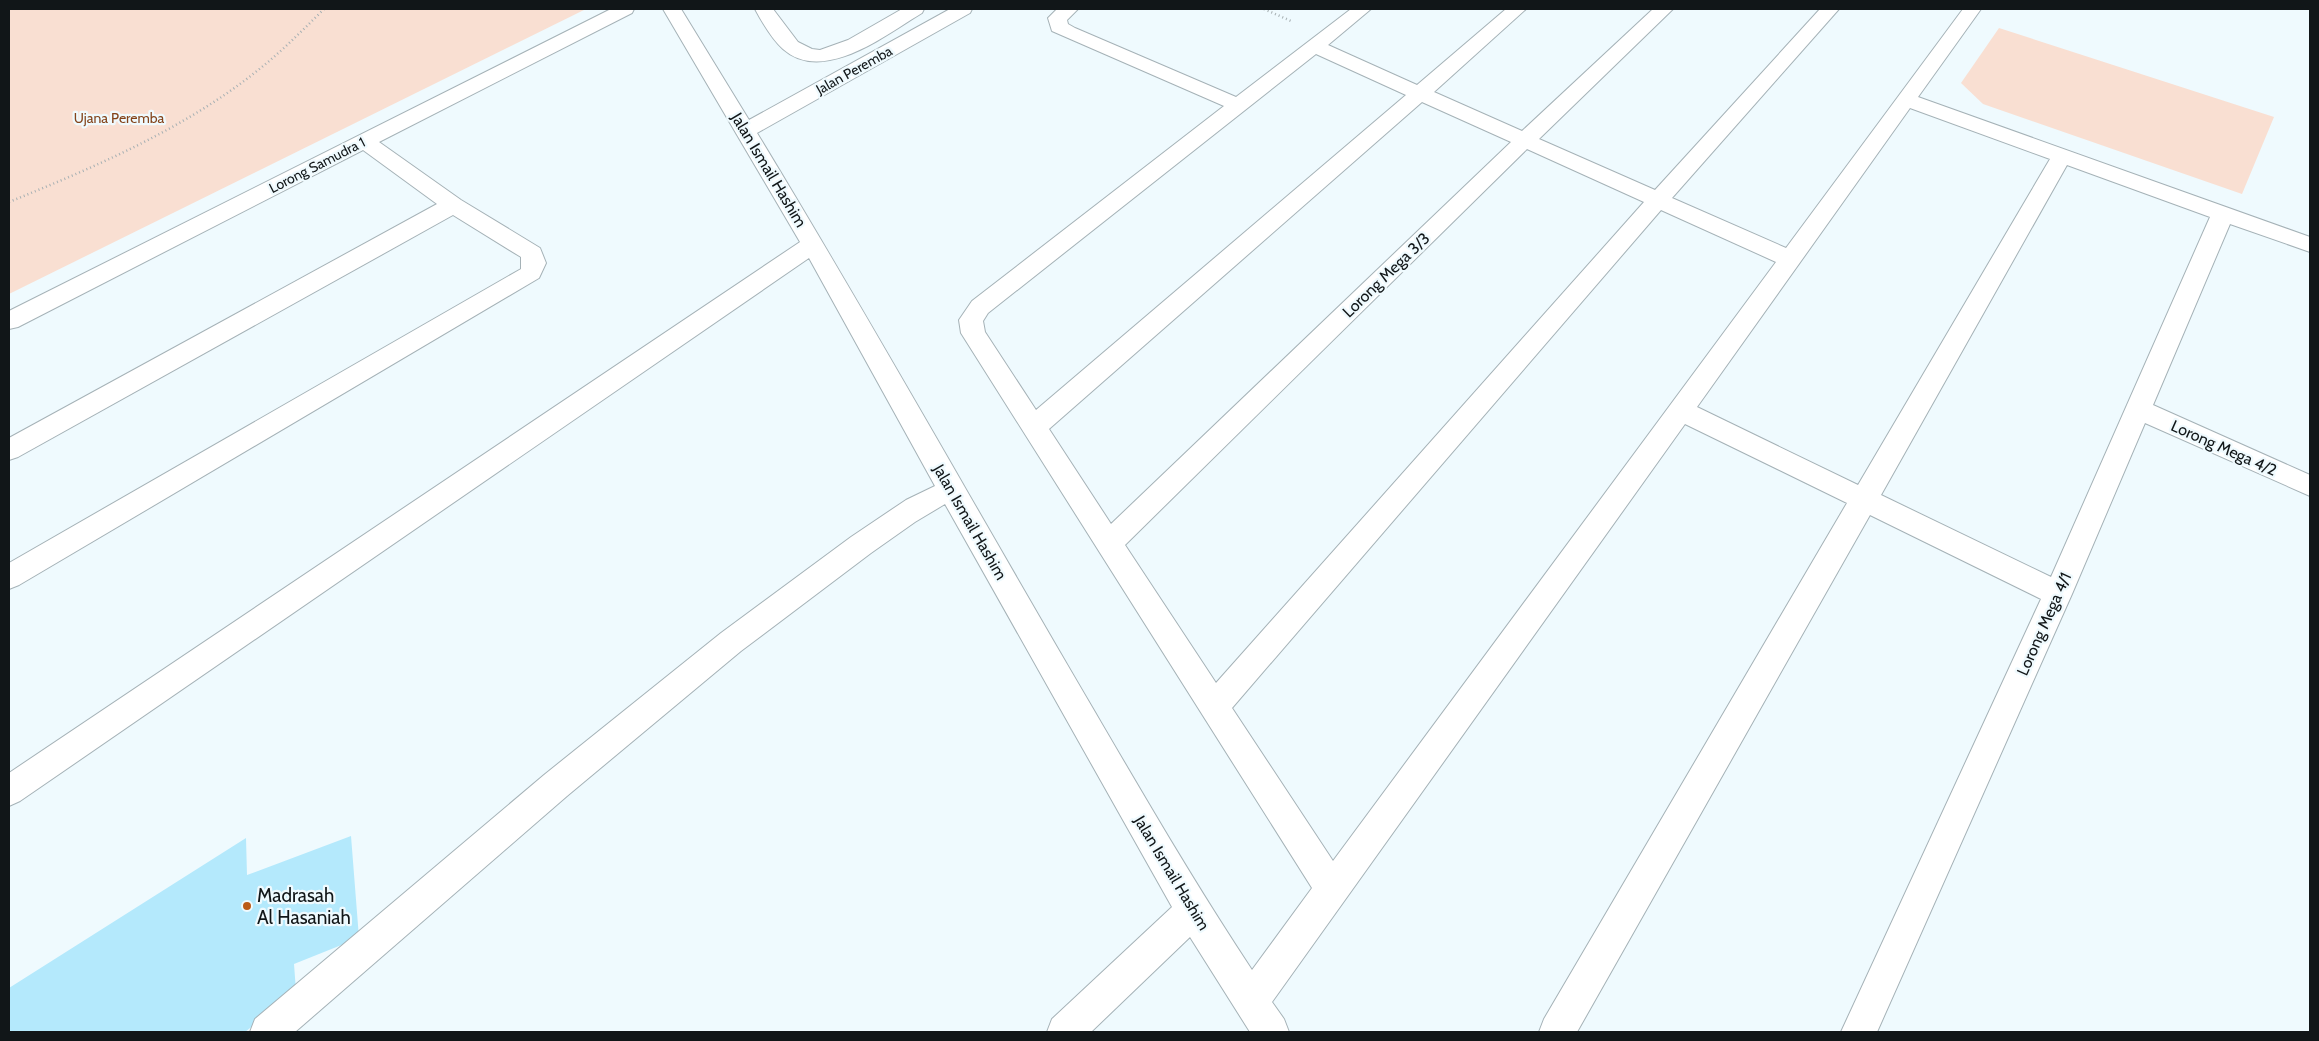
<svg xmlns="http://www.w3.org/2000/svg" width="2319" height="1041" font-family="Cabin,sans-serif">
<rect width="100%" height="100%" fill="#effafe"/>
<g fill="#f9dfd2">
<path d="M9,9h577l-577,285z"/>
<path d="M1999,28l275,89 -32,77 -259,-90 -22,-21z"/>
</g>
<path fill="#b4e9fc" d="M351,836l8,102 -65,26 2,27 -51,41h-236v-44l237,-150 1,37z"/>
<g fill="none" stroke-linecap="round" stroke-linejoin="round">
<defs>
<g id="minor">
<path d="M611,9h23l-2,4 -253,129 82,58 79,48 6,15 -7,15 -520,307 -10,4v-26l512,-294v-12l-68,-42 -435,242 -9,3v-22l428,-234 -74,-54 -345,177 -9,2v-18z"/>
<path d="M663,9h18l68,111 201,-111h22l-2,4 -213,120c115,189 223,383 335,574 52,89 103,177 160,263l60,-82 -351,-555 -2,-13 13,-19 252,-195 -172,-75 -4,-13 9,-9h21l-11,11 1,4 7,4 161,69 115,-88h20l-43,36 89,40 89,-76h20l-92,83 88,39 131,-122h20l-134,130 116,51 165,-181h19l-167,189 114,50 177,-239h18l-63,88 392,140v15l-80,-28 -77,181 157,70v21l-165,-73 -73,171 -195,438h-36l200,-433 -171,-84 -293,517h-38l5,-13 303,-516 -162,-79 -413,578 12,17 5,13h-39l-60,-95 -99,95h-44l5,-13 120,-112 -227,-403 -30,18 -44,31 -130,98 -174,145 -272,236h-45l5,-13 289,-244 177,-142 130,-96 55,-37 29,-14 -126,-228 -789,543 -11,5v-33l791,-531zM1316,54l90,41 -370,315 -51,-78 -2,-11 5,-8zM1422,102l89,40 -400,382 -62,-95zM1910,108l140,51 -192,326 -161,-78zM1527,149l117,53 -428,481 -91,-138zM2067,165l143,52 -159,360 -170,-82zM1661,210l115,52 -443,599 -101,-153z"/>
<path d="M755,9h18l25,33 14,7 8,1 28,-10 54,-31h22l-2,4c-35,21 -99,72 -139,36 -11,-10 -21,-27 -28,-40z"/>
</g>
</defs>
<use href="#minor" stroke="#a5b2b7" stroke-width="2"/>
<g stroke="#a7b0b3" stroke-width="2.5" stroke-dasharray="1 3" stroke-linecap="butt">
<path d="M1264,9l27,12"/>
<path d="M9,202c86,-35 175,-73 248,-131 24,-19 45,-40 67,-62"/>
</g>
<use href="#minor" fill="#fff" fill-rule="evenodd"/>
</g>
<circle fill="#bb5b17" stroke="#effafe" stroke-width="2" cx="247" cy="906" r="5"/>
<g text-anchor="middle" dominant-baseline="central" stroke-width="4.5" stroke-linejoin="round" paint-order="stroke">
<g font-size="14" fill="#111618" stroke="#effafe">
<text transform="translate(854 70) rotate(-29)">Jalan Peremba</text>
<text transform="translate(317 165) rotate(-27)">Lorong Samudra 1</text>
</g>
<g font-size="14" fill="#83431a" stroke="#effafe">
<text x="119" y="118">Ujana Peremba</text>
</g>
<g font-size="16" fill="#111618" stroke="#effafe">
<text transform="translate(769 170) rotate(59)">Jalan Ismail Hashim</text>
<text transform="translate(1386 275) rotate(-44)">Lorong Mega 3/3</text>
<text transform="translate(2224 448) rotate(24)">Lorong Mega 4/2</text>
<text transform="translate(970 522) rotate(60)">Jalan Ismail Hashim</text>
<text transform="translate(2044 624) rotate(-66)">Lorong Mega 4/1</text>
<text transform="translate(1172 873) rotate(59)">Jalan Ismail Hashim</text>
</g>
<g font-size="19" fill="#111618" stroke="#effafe" text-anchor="start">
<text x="257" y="895">Madrasah<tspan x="257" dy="22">Al Hasaniah</tspan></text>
</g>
</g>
<rect width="2319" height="1041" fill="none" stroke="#111618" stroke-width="20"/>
</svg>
